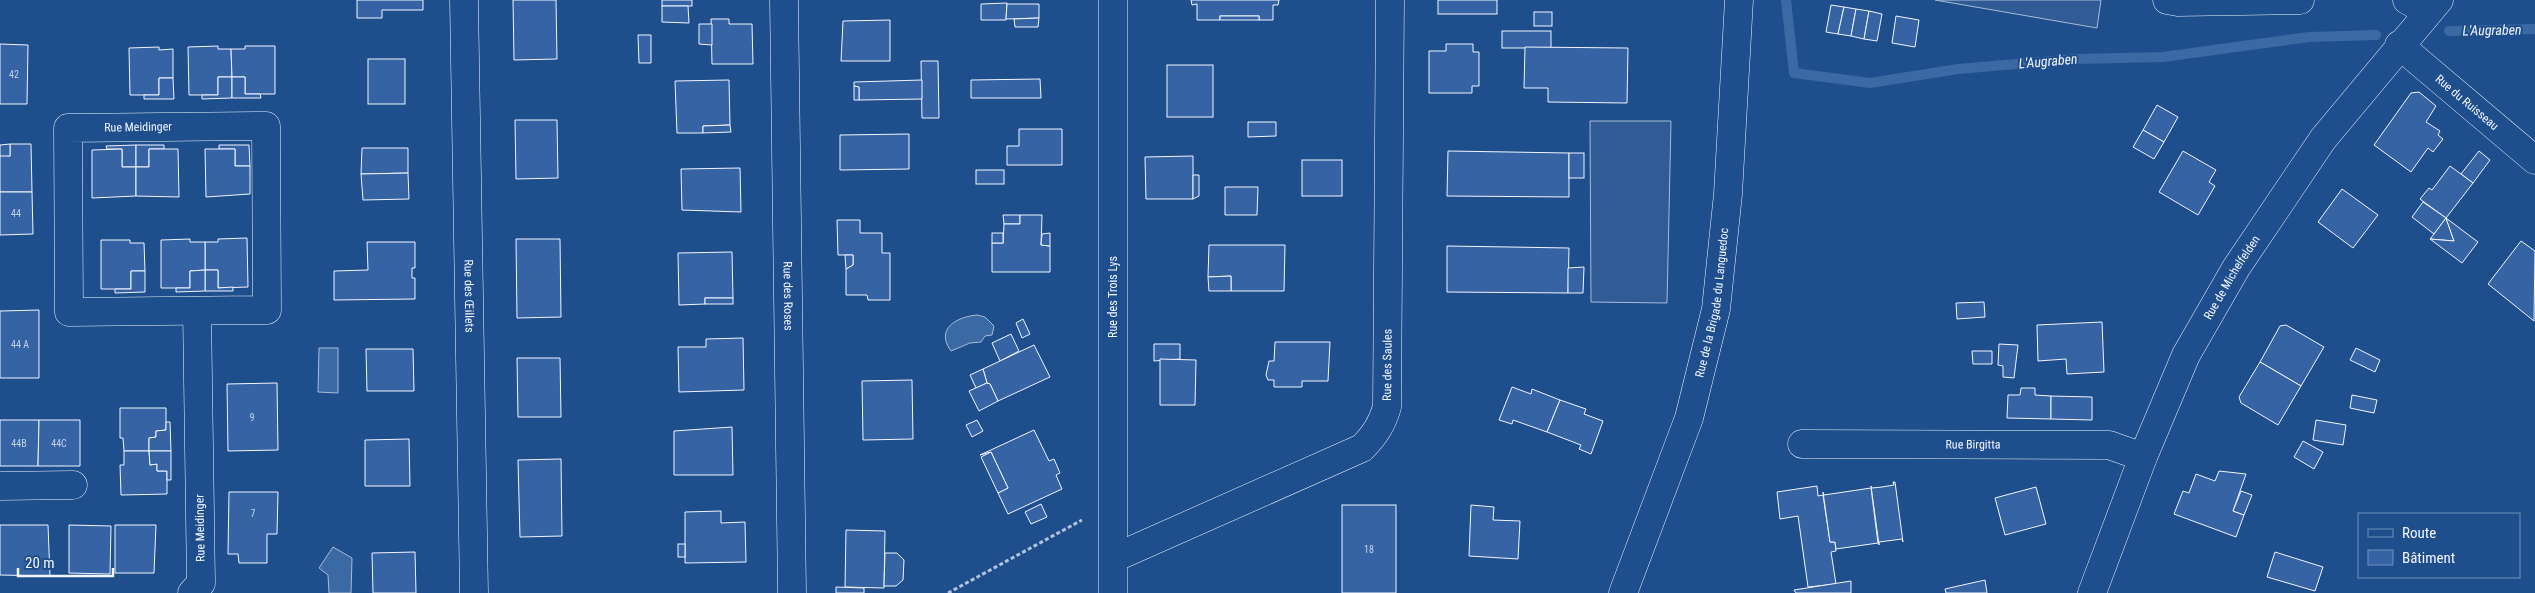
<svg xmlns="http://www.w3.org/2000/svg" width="2535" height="593" font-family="'Roboto Condensed',sans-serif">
<rect width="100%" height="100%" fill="#1f4e8c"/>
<g fill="#305b95" stroke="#a8bbd7">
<path d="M1935,0h166l-4,28z"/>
<path d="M1590,121h81l-4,182 -76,-1z"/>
</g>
<g fill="#3b69a3" stroke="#a8bbd7">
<path d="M977,315l8,2 9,9 -2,9 -7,1 -4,6 -11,1 -19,8c-16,-22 5,-34 26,-36z"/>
<path d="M319,348h19v45l-20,-1z"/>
<path d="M333,547l19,11 -1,35h-22l-1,-18 -9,-7z"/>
</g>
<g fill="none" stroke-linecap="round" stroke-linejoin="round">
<g stroke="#3b69a3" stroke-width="10">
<path d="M1786,0l8,73 76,10 88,-14 117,-10 88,-2 146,-20 67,-2"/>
<path d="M2449,31l86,-2"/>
</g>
</g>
<g fill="#3563a3" stroke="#f2f6ff">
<path d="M357,0h66v10h-41v8h-25z"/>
<path d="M513,0h43l1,59 -43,1z"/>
<rect x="662" y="0" width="30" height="6"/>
<path d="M1191,0h88l-1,5h-5v15h-14v-4h-39v4h-23v-16l-5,1z"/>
<rect x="1438" y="0" width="59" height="14"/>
<path d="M1007,3l-1,17h-25v-16z"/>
<path d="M1007,4h32v14l-33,1z"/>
<path d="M1831,5l13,2 -6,27 -12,-2z"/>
<path d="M662,6h26l1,17 -27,-1z"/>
<path d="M1844,7l12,2 -5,27 -13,-2z"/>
<path d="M1856,9l13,2 -5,28 -13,-3z"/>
<path d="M1869,11l13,3 -5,27 -13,-2z"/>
<rect x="1534" y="12" width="18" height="14"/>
<rect x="1220" y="16" width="39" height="4"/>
<path d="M1896,16l23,4 -4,27 -23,-4z"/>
<path d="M1039,18l-1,9h-23l-1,-8z"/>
<path d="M711,19h18v5h23l1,40h-41z"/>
<path d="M890,20v41h-49l2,-40z"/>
<path d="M699,24h13v21l-13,-1z"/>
<rect x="1502" y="31" width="49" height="17"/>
<path d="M638,35h13v28h-12z"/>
<path d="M0,44l28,1 -1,59h-27z"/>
<path d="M1446,44h27v8h6v34h-7v7h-43v-42h17z"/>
<path d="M218,46v3h13l1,28h-14v18h-29l-1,-48z"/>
<path d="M245,46h30v48h-30v-17h-13l-1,-28h14z"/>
<path d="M159,47v3l14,-1v29h-14v17h-29l-1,-47z"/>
<path d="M1525,47l103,1 -1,55 -79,-1v-14h-24z"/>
<rect x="368" y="59" width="37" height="45"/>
<path d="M921,61h17l1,57h-17z"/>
<rect x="1167" y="65" width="46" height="52"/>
<path d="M218,77h14v21l-30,1v-4h16z"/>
<path d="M232,77h13v17h15l1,4h-29z"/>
<path d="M159,78h14l1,21h-30v-4h15z"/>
<path d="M1040,79l1,19h-70v-18z"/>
<path d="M729,80l1,45 -27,1v7h-26l-2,-52z"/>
<path d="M922,80v19l-63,1v-13l-5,-1v-4z"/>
<path d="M854,86l5,1v13h-5z"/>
<path d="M2419,92l17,14 -10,16 14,9 -2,4 5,4 -10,13 -5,-4 -17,24 -37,-27 37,-52z"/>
<path d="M2157,105l21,12 -14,25 -21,-12z"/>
<path d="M515,120h42l1,58 -42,1z"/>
<path d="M1248,122h28v14l-28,1z"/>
<path d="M730,125l1,7 -28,1v-7z"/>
<path d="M1019,129h43v36h-55v-19h12z"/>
<path d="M2143,130l21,12 -10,17 -21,-12z"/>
<path d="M909,134v35l-69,1v-35z"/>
<path d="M10,144h21l1,48h-32v-37l10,1z"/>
<path d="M10,144v12h-10v-11z"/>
<path d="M136,145v22h-14v-18h-15l-1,-3z"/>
<path d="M136,145h28v4h-15v18h-13z"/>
<path d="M219,145h30l1,21h-15v-17h-16z"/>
<path d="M362,148h46v25l-47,1z"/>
<path d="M122,149v18h14v29l-44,2v-48z"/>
<path d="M149,149h29l1,48 -43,-1v-29h13z"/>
<path d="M205,149h30v17h15v28l-44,3z"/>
<path d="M1448,151l121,2v44l-122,-1z"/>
<path d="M2183,151l33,19 -7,12 6,4 -17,29 -39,-23z"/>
<path d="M2479,151l11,9 -17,23 -12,-9z"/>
<rect x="1569" y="153" width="15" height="25"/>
<path d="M1193,156v43h-47l-1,-42z"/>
<rect x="1302" y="160" width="40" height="36"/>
<path d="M2450,166l23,17 -27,35 -26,-19 9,-11 3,2z"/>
<path d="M740,168l1,44 -59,-2 -1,-41z"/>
<rect x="976" y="170" width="28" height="14"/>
<path d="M408,173l1,26 -46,1 -2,-26z"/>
<path d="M1193,175h6v21l-6,3z"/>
<path d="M1225,187h33l-1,28h-32z"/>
<path d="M2342,189l36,26 -25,33 -35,-26z"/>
<path d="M0,192h32l1,42 -33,1z"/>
<path d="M2423,202l23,16 -12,16 -22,-17z"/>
<path d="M1003,215h17v9h-16z"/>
<path d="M1020,215h22l-1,30 9,1v26h-58v-29h11l1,-19h16z"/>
<path d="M2446,218l8,23 -24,-2 4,-5z"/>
<path d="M2446,218l32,24 -16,21 -32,-24 24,2z"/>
<path d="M837,220h23v13h22v20h8v47h-22l-1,-5h-21v-26l7,-4v-10h-15z"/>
<rect x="992" y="233" width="11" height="10"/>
<path d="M1050,233v13l-9,-1 1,-11z"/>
<path d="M247,238l1,49 -30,1v-18h-13v-28h13v-3z"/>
<path d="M190,239v3h15v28l-15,1v17h-29v-48z"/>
<path d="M516,239h44l1,78 -44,1z"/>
<path d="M101,240h29v3h14l1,28h-14v18h-30z"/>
<path d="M2521,241l14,10 -1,70 -46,-37z"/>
<path d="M367,242h48v26h-3v10h3v21l-81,1v-29l34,-1z"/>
<path d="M1209,245h76l-1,46h-53v-15l-23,1z"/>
<path d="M1447,246l122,2 -1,45 -121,-1z"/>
<path d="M732,252l1,46h-28v6l-26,1 -1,-52z"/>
<path d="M845,255h8v10l-7,4z"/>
<path d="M1584,267l-1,26h-15v-25z"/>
<path d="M205,270h13v18l15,-1v4h-28z"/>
<path d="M205,270v21l-29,1v-4h14v-17z"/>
<path d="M131,271h14v21l-30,1v-4h16z"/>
<path d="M1231,276v15h-22l-1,-14z"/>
<rect x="705" y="298" width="28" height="6"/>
<path d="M1984,302l1,15 -28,2 -1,-16z"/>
<path d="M39,310v68h-39v-67z"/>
<path d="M1023,319l7,15 -8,4 -6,-15z"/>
<path d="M2102,322l2,50 -37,2 -1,-15 -28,2 -1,-36z"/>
<path d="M2286,325l38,22 -23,39 -41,-24 20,-36z"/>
<path d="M1011,334l8,17 -19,10 -8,-18z"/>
<path d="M743,338l1,52 -65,2 -1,-45h28v-8z"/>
<path d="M1275,342h55l-2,39h-26v6h-28v-7h-6l-2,-5 3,-14h5z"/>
<path d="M1154,344h26v15l-26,2z"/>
<path d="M1999,344l19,1 -4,33 -11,-1v-11l-5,-1z"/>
<path d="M1034,345l16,32 -52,24 -8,-17 -3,-1 -4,-14z"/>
<path d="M2356,348l24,12 -5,12 -25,-12z"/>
<path d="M366,349h47l1,42h-47z"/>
<path d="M1972,351h20v13h-19z"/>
<path d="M517,358h43l1,59h-43z"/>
<path d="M1160,359l36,1 -1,45h-35z"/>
<path d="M2260,362l41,24 -23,39 -37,-22 -2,-6z"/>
<path d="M983,369l4,14 -11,5 -6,-13z"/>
<path d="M912,380l1,59 -50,1 -1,-59z"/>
<path d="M277,383l1,67 -50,1 -1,-67z"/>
<path d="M987,383l3,1 8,17 -19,10 -10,-20z"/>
<path d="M1512,387l19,7 1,-5 28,11 -13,32 -34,-12 -1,4 -13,-4z"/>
<path d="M2021,388h14v7l16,1v23l-44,-1 1,-23h12z"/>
<path d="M2352,395l25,5 -3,13 -24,-5z"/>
<path d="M2051,396l41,1v23l-41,-1z"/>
<path d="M1560,400l26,9 -2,5 19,7 -12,33 -12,-5 2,-4 -34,-13z"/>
<path d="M120,408h46v22l-10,1v6l-7,1v13h-25l-1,-13h-3z"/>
<path d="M0,420h39l-1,46h-38z"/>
<path d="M39,420h41v46h-42z"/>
<path d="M977,420l6,11 -11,6 -6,-12z"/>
<path d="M2316,420l30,5 -3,20 -30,-5z"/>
<path d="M166,422h4l1,29h-22v-13l7,-1v-6l10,-1z"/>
<path d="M732,427l1,48h-59v-44z"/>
<path d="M1034,430l15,31 5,-2 6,14 -4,2 6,14 -54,25 -10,-21 10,-5 -17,-36 -11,3z"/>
<path d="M409,439l1,47h-45v-46z"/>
<path d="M2303,441l20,11 -9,17 -20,-12z"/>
<path d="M124,451h25l1,14 7,-1v7h10v23l-46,1 -1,-30h4z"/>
<path d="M149,451h22v29h-4v-9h-10v-7l-7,1z"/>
<path d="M991,452l17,36 -10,5 -17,-36z"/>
<path d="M561,459l1,77 -42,1 -2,-77z"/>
<path d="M2219,471l27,3 -13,37 11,4 -8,22 -62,-23 9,-23 6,2 7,-19 19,7z"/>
<path d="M1893,482h2l8,60 -1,-3 -23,3v3l-8,-59 1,2 10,-1 12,-2z"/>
<path d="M1817,486l1,10 5,-1 7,47h5l1,9 -5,1 5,32 -28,3 -10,-71 -18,3 -3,-27z"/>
<path d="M2036,487l10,37 -41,11 -10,-37z"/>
<path d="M1871,488l7,55 -42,6 -1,-7h-5l-7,-50 1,3z"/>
<path d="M2241,491l11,4 -8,20 -11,-4z"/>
<path d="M229,492h49l-1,42h-10v29h-28l-1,-9h-10z"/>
<path d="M1041,504l6,13 -16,7 -6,-12z"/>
<rect x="1342" y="505" width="54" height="88"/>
<path d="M1471,505l23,2 -1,13 27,1 -2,38 -49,-3z"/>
<path d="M721,511v12l24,-1 1,40 -61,1v-51z"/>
<path d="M0,525h48l2,51 -50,-1z"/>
<path d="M69,525l42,1 -1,48 -41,-1z"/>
<path d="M115,525h41l-2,48h-39z"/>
<path d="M846,530l39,1 -1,57 -39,-1z"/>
<rect x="678" y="544" width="7" height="13"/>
<path d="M415,552l1,41h-43l-1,-40z"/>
<path d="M2275,552l48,15 -8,24 -48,-14z"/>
<path d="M885,553h12l7,7 -1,20 -7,6h-12z"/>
<path d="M1985,580l2,13h-41l-1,-4z"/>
<path d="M1851,581v12h-55l-2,-3z"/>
<path d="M836,587l28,1v5h-28z"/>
</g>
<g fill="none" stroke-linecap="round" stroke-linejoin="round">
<defs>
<g id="minor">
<path id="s1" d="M464,0l10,593"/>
<path id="s2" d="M784,0l8,593"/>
<path d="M1113,0v593"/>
<path d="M2167,0l11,2 122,-2"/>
<path d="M2407,0l21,12"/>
<path id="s3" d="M2399,45l136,115"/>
<path d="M266,126l1,184 -198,2 -1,-184z"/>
<path id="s4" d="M1802,444l307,1 34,12"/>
<path d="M0,486l73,-1"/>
<path id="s5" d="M1114,558l248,-110c13,-13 20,-24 25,-41l3,-407"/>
<path d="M192,593l9,-10 -4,-272"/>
</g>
<g id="tertiary">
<path id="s6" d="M2092,593l51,-136 43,-102 50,-87 87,-129 116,-139"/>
</g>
<g id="primary">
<path id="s7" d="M1623,593l66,-175 27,-109 12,-115 11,-194"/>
</g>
</defs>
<use href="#minor" stroke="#f2f6ff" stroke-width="29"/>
<use href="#tertiary" stroke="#f2f6ff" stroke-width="29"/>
<use href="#primary" stroke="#f2f6ff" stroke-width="29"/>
<path stroke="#b3c4dc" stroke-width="3" stroke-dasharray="4 2.5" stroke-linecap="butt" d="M948,593l134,-73"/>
<use href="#minor" stroke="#1f4e8c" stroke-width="28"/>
<use href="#tertiary" stroke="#1f4e8c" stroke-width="28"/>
<use href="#primary" stroke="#1f4e8c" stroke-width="28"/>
</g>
<g text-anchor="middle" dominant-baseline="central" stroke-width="4" stroke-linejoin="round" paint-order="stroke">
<g font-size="10" fill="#c3d1e8">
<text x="14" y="74">42</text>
<text x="16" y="213">44</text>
<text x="20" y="344">44 A</text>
<text x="252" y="417">9</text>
<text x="19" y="443">44B</text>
<text x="59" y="443">44C</text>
<text x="253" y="513">7</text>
<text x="1369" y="549">18</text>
</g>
<g font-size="12" fill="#f2f6ff" stroke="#1f4e8c">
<text stroke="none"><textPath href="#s3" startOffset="89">Rue du Ruisseau</textPath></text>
<text transform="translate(138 127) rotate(-1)">Rue Meidinger</text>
<text stroke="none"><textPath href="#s6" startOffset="346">Rue de Michelfelden</textPath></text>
<text stroke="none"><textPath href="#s1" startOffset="296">Rue des Œillets</textPath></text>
<text stroke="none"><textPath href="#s2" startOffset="296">Rue des Roses</textPath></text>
<text transform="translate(1113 297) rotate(-90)">Rue des Trois Lys</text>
<text stroke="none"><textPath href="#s7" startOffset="305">Rue de la Brigade du Languedoc</textPath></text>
<text stroke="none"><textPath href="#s5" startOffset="362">Rue des Saules</textPath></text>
<text stroke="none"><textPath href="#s4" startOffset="171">Rue Birgitta</textPath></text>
<text transform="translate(200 528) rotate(-91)">Rue Meidinger</text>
</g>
<g font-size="14" font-style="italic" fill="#f2f6ff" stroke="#1f4e8c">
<text transform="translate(2492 30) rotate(-1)">L'Augraben</text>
<text transform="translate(2048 61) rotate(-5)">L'Augraben</text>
</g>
</g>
<rect x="2358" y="513" width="162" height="65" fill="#1f4e8c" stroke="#7391ba"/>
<rect x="2368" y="529" width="25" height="8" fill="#1f4e8c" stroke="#7391ba"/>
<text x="2402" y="538" font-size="15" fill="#f2f6ff">Route</text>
<rect x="2368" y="550" width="25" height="15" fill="#3563a3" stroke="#7391ba"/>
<text x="2402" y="563" font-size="15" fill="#f2f6ff">Bâtiment</text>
<path d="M18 568v8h95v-8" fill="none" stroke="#f2f6ff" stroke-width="2.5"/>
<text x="25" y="568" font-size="15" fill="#f2f6ff" stroke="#1f4e8c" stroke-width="4" paint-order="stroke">20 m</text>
</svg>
